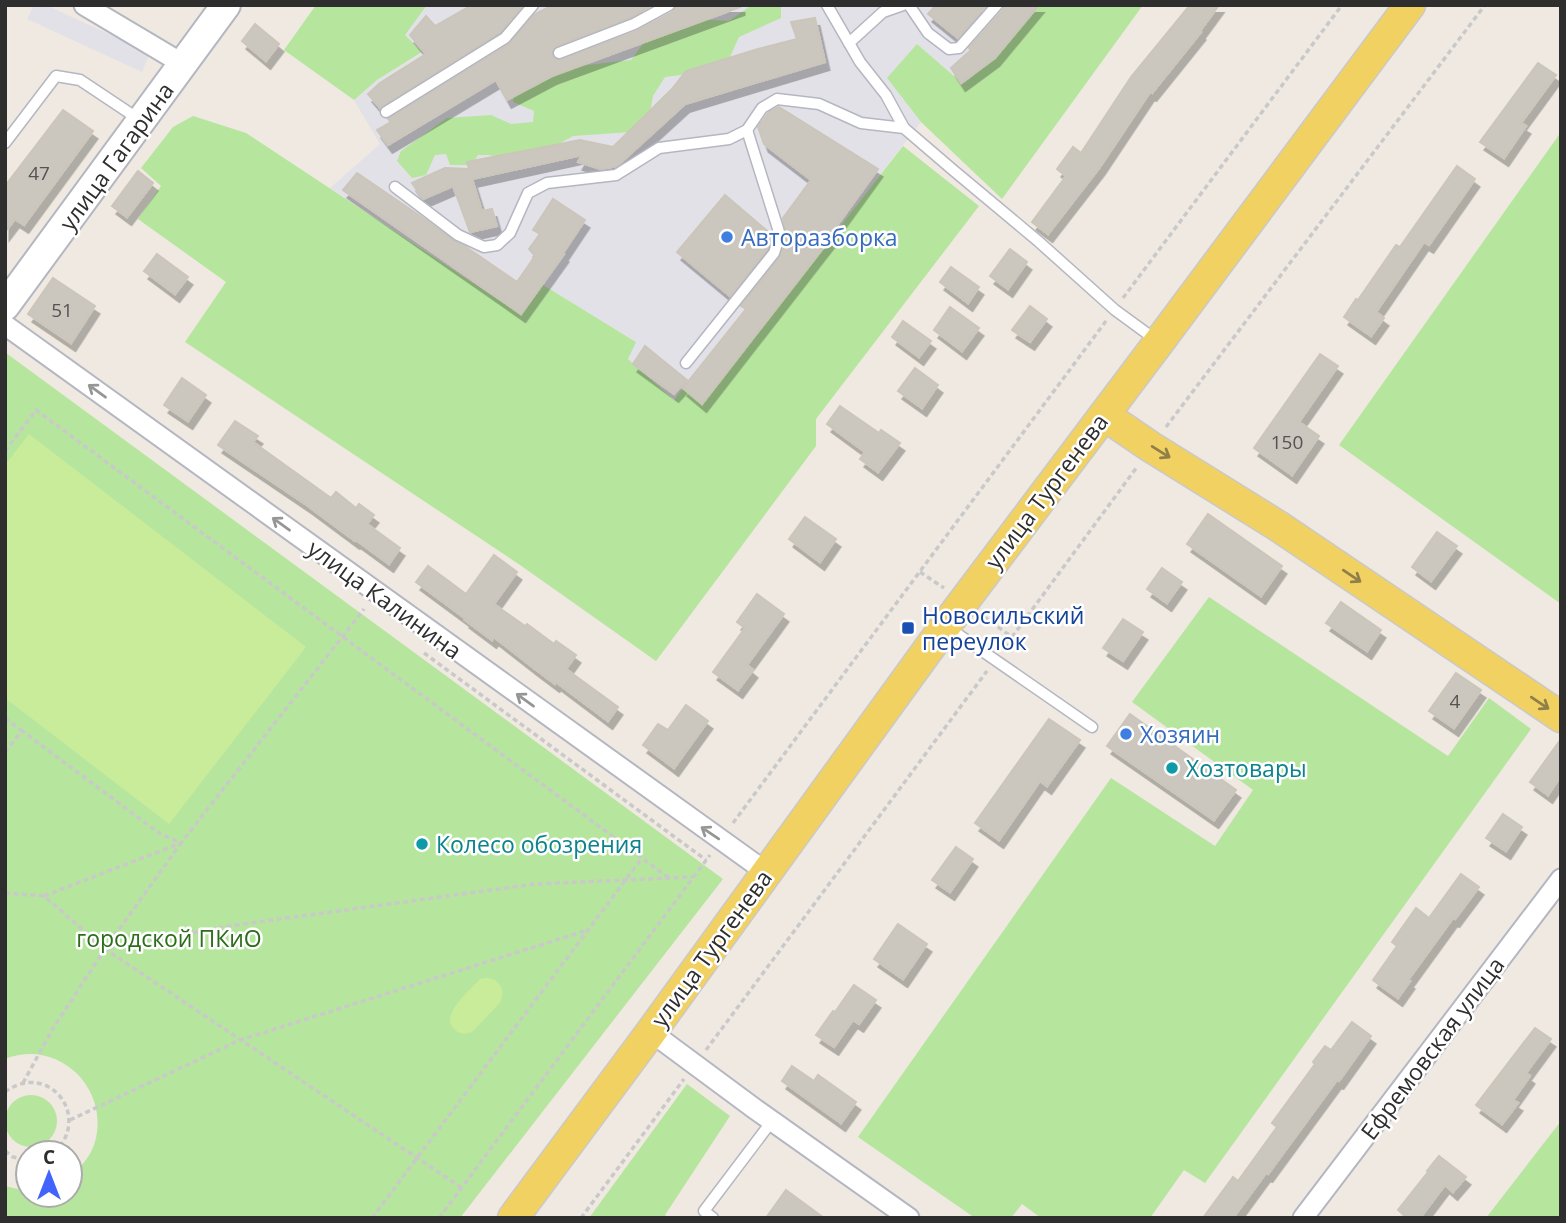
<svg xmlns="http://www.w3.org/2000/svg" width="1566" height="1223" font-family="'Open Sans',sans-serif">
<defs>
<filter id="shadow"><feDropShadow dx="4.5" dy="8" stdDeviation="0" flood-color="#0004"/></filter>
</defs>
<rect width="100%" height="100%" fill="#efe9e1"/>
<g fill="#e3e1e8">
<path d="M34,5h12l104,48 -8,19 -115,-53z"/>
<path d="M427,5h611l-43,53 -32,26 -76,-6 34,44 -219,282 -28,-4 -46,-41 7,-18 -92,-55 -22,28 -191,-126 50,-44 -26,-44 23,-20 45,-27 -18,-18z"/>
</g>
<g fill="#b6e59e">
<path d="M316,5h111l-22,30 17,17 -45,28 -23,20 -70,-50z"/>
<path d="M752,5h29v13l-42,19 -9,20 -19,14 -46,6 -12,19 -4,23 -18,13 -58,4 -49,27 -35,-8h-11l-6,10h-22l-4,-11 -11,1 -9,20 -14,3 -15,-17 4,-10 46,-33 44,-3 20,9 22,-2 1,-11 -21,-9 1,-11 38,-22 79,-9 20,-27 45,-14 33,2z"/>
<path d="M1038,5h105l-141,194 -81,-77 -34,-44 30,-34 46,40 32,-26z"/>
<path d="M193,116l53,17 274,181 23,-29 93,57 -8,17 46,41 9,-12 19,15 201,-257 76,60 -163,213v27l-160,215 -136,-96 -335,-223 41,-60 -88,-63 23,-33 -20,-18 32,-41z"/>
<path d="M1561,132v472l-222,-159z"/>
<path d="M6,353l717,526 -263,339h-455v-32l17,4h6v5h42v-19c11,-9 21,-20 25,-34 15,-54 -37,-104 -90,-83z"/>
<path d="M1209,597l239,159 41,-58 42,31 -326,454 -21,-13 -34,48h-109l-19,-14 -11,14h-36l-117,-81 253,-359 104,68 38,-56 -121,-88z"/>
<path d="M687,1084l43,32 -65,99 4,3h-80z"/>
<circle cx="31" cy="1121" r="26"/>
<path d="M1561,1121v97h-75z"/>
</g>
<g fill="#c9ec9a">
<path d="M29,434l277,213 -137,177 -164,-126v-233z"/>
<path d="M485,978c15,0 21,12 15,25l-28,29c-6,2 -11,3 -17,-2 -17,-14 15,-40 25,-51z"/>
</g>
<g fill="#cbc7bf" stroke="#cbc5ba" stroke-width="2" filter="url(#shadow)">
<path d="M472,5h47l2,3 -21,24 -120,76 -12,-14 12,-11 46,-29 -16,-19 16,-19 9,10z"/>
<path d="M553,5h100l-22,12 -75,29 -4,5v4l3,4 4,1 78,-29 36,-19 3,-7h64v2l-188,69 -45,24 -11,-20 -108,65 -11,-15 14,-8 -3,-3 121,-75 26,-30z"/>
<path d="M936,5h51l-29,33 -30,-24z"/>
<path d="M1004,5h35l-44,53 -34,25 -10,-15 20,-18 -2,-2 34,-38z"/>
<path d="M1190,5h29l-19,26 1,1 -49,61 -2,-1 -50,75 -52,67 -16,-12 34,-46 -9,-7 16,-22 8,6 50,-76z"/>
<path d="M815,18l10,44 -140,42 -68,62 -16,3 -23,-7 4,-7 -110,24 10,32 10,-2 5,17 -27,6 -17,-46 -30,13 -11,-16 33,-15 24,1 -2,-7 113,-22 33,7 59,-58 14,-18 72,-22 39,-10 -6,-17z"/>
<path d="M255,24l24,20 -13,17 -24,-20z"/>
<path d="M1538,63l18,12 -35,48 5,3 -22,32 -24,-16z"/>
<path d="M779,107l99,62 -42,58 2,2 -136,175 -19,-16 63,-79 -5,-3 39,-49 7,-20 -4,-19 28,-38 -47,-36 -6,-17 11,-15z"/>
<path d="M63,110l30,21 -69,94 -9,-6 -10,13v-46z"/>
<path d="M1457,166l18,13 -46,66 -5,-3 -48,70 8,6 -13,18 -27,-19 12,-18 2,1 38,-55 4,2z"/>
<path d="M138,171l15,12 -26,34 -15,-11z"/>
<path d="M357,173l66,45 31,23 12,6 51,35 18,-26 -6,-7 11,-15 -7,-4 20,-31 32,21 -22,33 1,1 -43,60 -178,-124z"/>
<path d="M725,195l47,40 -5,14 -37,47 -53,-44z"/>
<path d="M1010,249l17,13 -19,27 -18,-13z"/>
<path d="M157,254l31,23 -13,17 -31,-23z"/>
<path d="M951,267l28,20 -11,16 -28,-21z"/>
<path d="M53,278l42,28 -24,37 -43,-29z"/>
<path d="M1030,306l17,13 -17,23 -18,-12z"/>
<path d="M950,307l29,21 -17,23 -28,-21z"/>
<path d="M903,321l28,20 -12,16 -27,-20z"/>
<path d="M645,346l42,34 -13,14 -41,-30z"/>
<path d="M1320,354l18,12 -39,56 20,14 -27,39 -38,-27z"/>
<path d="M915,368l23,17 -16,23 -24,-17z"/>
<path d="M182,378l24,17 -18,26 -24,-16z"/>
<path d="M840,406l39,27 2,-3 19,13 -22,29 -18,-13 5,-7 -38,-28z"/>
<path d="M235,421l23,15 -5,6 78,56 5,-6 20,16 3,-4 15,11 -7,9 33,24 -11,16 -33,-24 -1,1 -47,-35 -90,-61z"/>
<path d="M1208,514l74,52 -21,30 -74,-52z"/>
<path d="M805,517l31,22 -16,23 -31,-23z"/>
<path d="M1437,532l20,14 -26,35 -19,-14z"/>
<path d="M494,555l23,17 -23,32 31,22 2,-2 27,20 2,-3 20,14 -10,14 52,38 -10,14 -52,-39 -1,2 -20,-15 -41,-32 -2,3 -27,-20 1,-1 -50,-37 12,-16 38,28z"/>
<path d="M1162,568l20,14 -15,21 -20,-14z"/>
<path d="M757,594l27,20 -37,51 6,5 -15,20 -25,-18 32,-44 -8,-6z"/>
<path d="M1341,602l40,28 -14,21 -41,-28z"/>
<path d="M1123,619l20,13 -20,29 -20,-13z"/>
<path d="M1456,673l25,17 -27,38 -25,-17z"/>
<path d="M686,705l22,16 -34,47 -31,-23 15,-21 10,6z"/>
<path d="M1130,714l106,76 -22,30 -107,-74z"/>
<path d="M1049,719l31,21 -33,46 -7,-5 -41,59 -24,-17z"/>
<path d="M1561,739v37l-13,19 -18,-13z"/>
<path d="M1503,814l19,13 -16,24 -20,-13z"/>
<path d="M956,847l17,12 -23,33 -18,-12z"/>
<path d="M1461,874l18,13 -24,32 -2,-1 -45,62 2,1 -12,17 -25,-18 24,-34 -5,-4 24,-34 13,10z"/>
<path d="M898,924l29,20 -24,35 -29,-20z"/>
<path d="M854,985l22,15 -17,24 -6,-4 -19,27 -18,-12 17,-24 2,1z"/>
<path d="M1352,1022l19,14 -32,45 -2,-1 -69,94 -2,-1 -33,45h-30l30,-41 5,4 39,-54 -5,-4 43,-59 -2,-2 12,-16 6,4z"/>
<path d="M1535,1028l16,11 -25,34 4,3 -17,24 5,3 -16,21 -26,-19z"/>
<path d="M792,1066l22,15 4,-6 38,27 -15,21 -59,-42z"/>
<path d="M1439,1156l27,21 -13,15 -8,-7 -25,33h-13l-9,-8 30,-38 -1,-1z"/>
<path d="M786,1190l38,28h-58z"/>
</g>
<g fill="none" stroke-linecap="round" stroke-linejoin="round">
<defs>
<g id="lane">
<path d="M827,5l33,57 26,33 18,33"/>
<path d="M909,5l19,28 21,16 10,-1 38,-43"/>
<path d="M849,43l34,-31 20,-7"/>
<path d="M559,53l75,-29 35,-19"/>
<path d="M386,112l119,-74 28,-33"/>
<path d="M5,143l51,-67 24,4 60,40"/>
<path d="M395,187l63,48 26,12 13,-2 13,-12 18,-40 19,-10 69,-8 43,-27 70,-9 18,-9 15,-22 15,-9 42,5 42,19 43,5 49,42 85,71 77,69 41,30"/>
<path d="M686,363l88,-110 6,-18 -33,-105"/>
<path d="M949,628l143,99"/>
<path d="M713,1218l-9,-7 68,-90"/>
</g>
<g id="street">
<path d="M84,5l99,59"/>
<path d="M5,325l761,547"/>
<path d="M651,1032l104,77 154,109"/>
<path d="M1303,1218l258,-339"/>
</g>
<path id="secondary" d="M5,306l221,-301"/>
<g id="primary">
<path d="M1104,415l47,32 127,79 283,191"/>
<path d="M513,1218l138,-186 295,-407 213,-283 251,-337"/>
</g>
</defs>
<use href="#lane" stroke="#b4b7c1" stroke-width="13"/>
<use href="#street" stroke="#b4b7c1" stroke-width="23"/>
<use href="#secondary" stroke="#b4b7c1" stroke-width="32"/>
<use href="#primary" stroke="#c9c9c9" stroke-width="33"/>
<g stroke="#c9c9c9" stroke-width="3.5" stroke-dasharray="5 3.5" stroke-linecap="butt">
<path d="M1123,298l219,-293"/>
<path d="M1166,427l319,-422"/>
<path d="M5,451l31,-41 633,468"/>
<path d="M920,572l24,16"/>
<path d="M984,617l28,20 -8,11"/>
<path d="M1012,637l125,-170"/>
<path d="M424,653l282,207"/>
<path d="M5,718l17,13"/>
<path d="M5,752l17,-21 137,102 22,10 -76,106"/>
<path d="M733,823l373,-502"/>
<path d="M5,893l39,3 61,53 357,239"/>
<path d="M44,896l137,-53 183,-234"/>
<path d="M706,1050l281,-379"/>
<path d="M23,1083l29,-53 53,-81 124,-23 306,-42 158,-7"/>
<path d="M5,1092c43,-32 88,24 49,61"/>
<path d="M70,1120l170,-80 348,-110"/>
<path d="M5,1151l8,6 15,3"/>
<path d="M372,1218l270,-360"/>
<path d="M439,1218l271,-363"/>
<path d="M581,1218l103,-139"/>
</g>
<use href="#lane" stroke="#fff" stroke-width="10"/>
<use href="#street" stroke="#fff" stroke-width="19"/>
<use href="#secondary" stroke="#fff" stroke-width="28"/>
<use href="#primary" stroke="#f2d163" stroke-width="30"/>
</g>
<defs><path id="oneway-shaft" d="M-6 0H5M1.5-3L5.5 0L1.5 3" fill="none" stroke-width="1.6" stroke-linecap="round" stroke-linejoin="round" transform="scale(1.75)"/></defs>
<g stroke="#969696">
<use href="#oneway-shaft" transform="translate(97 391) rotate(-144)"/>
<use href="#oneway-shaft" transform="translate(281 524) rotate(-144)"/>
<use href="#oneway-shaft" transform="translate(525 700) rotate(-144)"/>
<use href="#oneway-shaft" transform="translate(710 833) rotate(-146)"/>
</g>
<g stroke="#908048">
<use href="#oneway-shaft" transform="translate(1161 452) rotate(32)"/>
<use href="#oneway-shaft" transform="translate(1352 576) rotate(34)"/>
<use href="#oneway-shaft" transform="translate(1540 703) rotate(34)"/>
</g>
<g fill="#3f7fe0" stroke="#fff" stroke-width="2.5">
<circle cx="727" cy="237" r="7"/>
<circle cx="1126" cy="734" r="7"/>
</g>
<rect fill="#1a4fb4" stroke="#fff" stroke-width="2.5" x="901" y="621" width="14" height="14" rx="3.5"/>
<g fill="#0f9aa8" stroke="#fff" stroke-width="2.5">
<circle cx="1172" cy="768" r="7"/>
<circle cx="422" cy="844" r="7"/>
</g>
<g text-anchor="middle" dominant-baseline="central" stroke-width="5" stroke-linejoin="round" paint-order="stroke">
<g font-size="19" fill="#555452">
<text x="39" y="173">47</text>
<text x="62" y="310">51</text>
<text x="1287" y="442">150</text>
<text x="1455" y="701">4</text>
</g>
<g font-size="23" fill="#2e2e2e" stroke="#fff">
<text transform="translate(116 156) rotate(-54)">улица Гагарина</text>
<text transform="translate(1046 491) rotate(-53)">улица Тургенева</text>
<text transform="translate(385 599) rotate(36)">улица Калинина</text>
<text transform="translate(711 948) rotate(-54)">улица Тургенева</text>
<text transform="translate(1432 1048) rotate(-53)">Ефремовская улица</text>
</g>
<g font-size="23" fill="#366cbe" stroke="#fff" text-anchor="start">
<text x="741" y="237">Авторазборка</text>
<text x="1140" y="734">Хозяин</text>
</g>
<g font-size="23" fill="#164399" stroke="#fff" text-anchor="start">
<text x="922" y="615">Новосильский<tspan x="922" dy="26">переулок</tspan></text>
</g>
<g font-size="23" fill="#0d838f" stroke="#fff" text-anchor="start">
<text x="1186" y="768">Хозтовары</text>
<text x="436" y="844">Колесо обозрения</text>
</g>
<g font-size="23" fill="#2c6e1b" stroke="#fff">
<text x="169" y="938">городской ПКиО</text>
</g>
</g>
<rect width="1566" height="1223" fill="none" stroke="#2e2e2e" stroke-width="14"/>
<g transform="translate(49 1174)"><circle r="33" fill="#ffffff" stroke="#ababab" stroke-width="2"/>
<path d="M0-5L12 26L0 18L-12 26Z" fill="#4264fb"/>
<text y="-10" font-size="19" font-weight="bold" text-anchor="middle" fill="#2e2e2e">С</text>
</g>
</svg>
